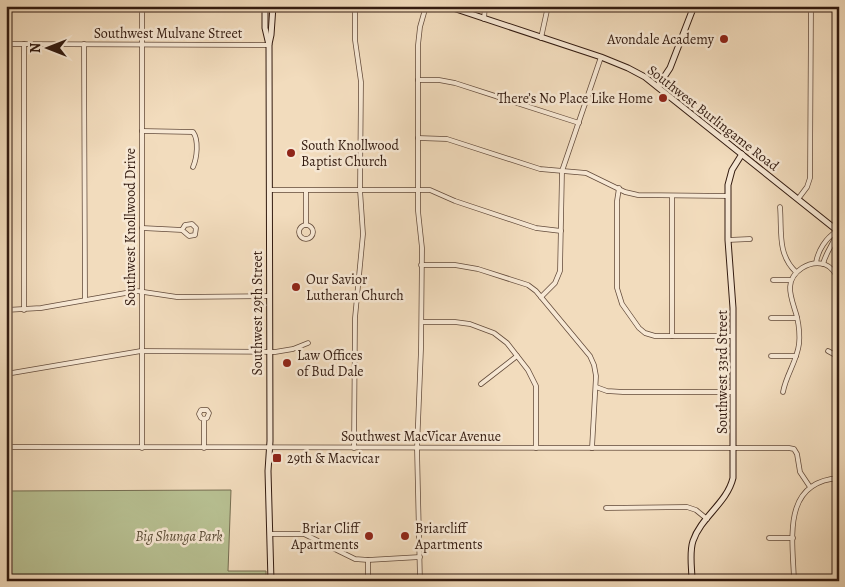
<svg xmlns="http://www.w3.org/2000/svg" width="845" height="587" font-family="Alegreya,serif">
<rect width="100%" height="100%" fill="#f2dcbd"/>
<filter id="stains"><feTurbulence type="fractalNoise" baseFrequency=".004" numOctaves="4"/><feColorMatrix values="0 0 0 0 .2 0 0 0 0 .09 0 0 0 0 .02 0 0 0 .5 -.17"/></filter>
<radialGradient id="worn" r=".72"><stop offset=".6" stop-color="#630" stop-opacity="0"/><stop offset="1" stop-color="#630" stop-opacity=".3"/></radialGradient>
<path fill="#b8c193" stroke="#766e52" d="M231,490l-3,81h38v10h-260v-90z"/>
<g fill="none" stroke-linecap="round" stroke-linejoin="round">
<defs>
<g id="street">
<path d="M484,19l1,-13"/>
<path d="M541,38l7,-32"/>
<path d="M6,44l263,1"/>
<path d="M24,44v266"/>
<path d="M84,44l1,256"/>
<path d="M418,80h21l16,3 124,40"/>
<path d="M142,131l51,1c6,8 4,26 0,35"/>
<path d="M418,138l29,1 93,30 46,4 39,19 13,3 90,1"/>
<path d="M619,188l-2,13v87l5,16 17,24 6,5 10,3h78"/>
<path d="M269,190h161l25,11 81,27 25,3"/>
<path d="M672,196v140"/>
<path d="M798,199l9,-12 3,-9 1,-172"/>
<path d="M780,207c2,24 -3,47 16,65"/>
<path d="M306,225v-34"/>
<circle cx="306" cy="232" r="7"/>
<path d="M142,228l40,2 7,6 6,-1 1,-7 -4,-4 -7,1 -3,5"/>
<path d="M728,240l22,-1"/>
<path d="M816,263c2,-13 10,-25 21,-32"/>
<path d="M823,264c4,-15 12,-21 14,-33"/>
<path d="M421,265h34l23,4 50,16 8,6 54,65 4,9 2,11 -4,72"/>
<path d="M773,280h18"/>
<path d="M541,297l14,-14 5,-12 2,-100 39,-114"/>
<path d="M6,310l35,-2 96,-17 40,6 92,-1"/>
<path d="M771,318h26"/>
<path d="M422,322h33l15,2 24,9 13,10 21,27 8,16v62"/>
<path d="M828,351l11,6"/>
<path d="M771,356h25"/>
<path d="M6,374l135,-23 134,1 18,-3 15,-6"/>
<path d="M481,384l36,-28"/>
<path d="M596,387l11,4 16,1h110"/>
<path d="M783,392c3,-17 14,-31 16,-48 1,-9 0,-18 -2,-27 -5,-18 -15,-36 5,-49 6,-4 14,-6 22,-4 8,3 12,9 15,17"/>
<path d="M204,419l3,-1 2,-5 -2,-3h-6l-2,4 2,4 3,1v29"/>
<path d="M6,447l783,1 5,1 3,5 3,18 10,15"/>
<path d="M142,448v-442"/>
<path d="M354,448l1,-130 8,-84 -3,-44 1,-108 -6,-42v-34"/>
<path d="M606,508l81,-1 9,3 11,9"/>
<path d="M270,534h34l51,25 13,1 52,-3"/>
<path d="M769,538h24"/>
<path d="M368,560v21"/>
<path d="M420,581l-3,-133 4,-99 1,-101 -4,-37v-166l2,-18 6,-21"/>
<path d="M794,581c-1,-41 -13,-99 45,-103"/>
</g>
<g id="secondary">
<path d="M265,6v22l4,17 1,396 -2,30 3,110"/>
<path d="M447,6l154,51 27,11 17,9 194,155"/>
<path d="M269,44l2,-9 2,-29"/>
<path d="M658,86l12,-18 24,-62"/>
<path d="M692,581c0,-13 -3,-28 1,-40 8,-24 34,-38 40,-63v-170l-5,-68v-55l4,-15 10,-16"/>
</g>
</defs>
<use href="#street" stroke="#634b3b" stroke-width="5.5"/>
<use href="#secondary" stroke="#331b10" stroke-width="7"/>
<use href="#street" stroke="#f7e8d4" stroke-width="4"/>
<use href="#secondary" stroke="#f7e8d4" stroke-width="5"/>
</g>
<g fill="#8f2418" stroke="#f7e8d4" stroke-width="2">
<circle cx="724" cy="39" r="5"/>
<circle cx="663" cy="98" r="5"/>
<circle cx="291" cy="153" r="5"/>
<circle cx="296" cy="287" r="5"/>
<circle cx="287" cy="363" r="5"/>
<rect x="272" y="453" width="10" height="10" rx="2.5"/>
<circle cx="369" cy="536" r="5"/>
<circle cx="405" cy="536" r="5"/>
</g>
<g text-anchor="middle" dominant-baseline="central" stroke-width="5" stroke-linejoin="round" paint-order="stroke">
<g font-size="14" fill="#331b10" stroke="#f7e8d4">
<text x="168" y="33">Southwest Mulvane Street</text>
<text transform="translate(713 118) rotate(38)">Southwest Burlingame Road</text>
<text transform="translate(130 227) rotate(-90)">Southwest Knollwood Drive</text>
<text transform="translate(257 313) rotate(-90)">Southwest 29th Street</text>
<text transform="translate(722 372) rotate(-90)">Southwest 33rd Street</text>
<text x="421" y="436">Southwest MacVicar Avenue</text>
</g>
<g font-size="14" fill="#331b10" stroke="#f7e8d4" text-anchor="start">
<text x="714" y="39" text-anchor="end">Avondale Academy</text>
<text x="653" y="98" text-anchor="end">There’s No Place Like Home</text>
<text x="301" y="145">South Knollwood<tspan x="301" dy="16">Baptist Church</tspan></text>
<text x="306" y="279">Our Savior<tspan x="306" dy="16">Lutheran Church</tspan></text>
<text x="297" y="355">Law Offices<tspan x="297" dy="16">of Bud Dale</tspan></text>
<text x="287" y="458">29th &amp; Macvicar</text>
<text x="359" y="528" text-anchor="end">Briar Cliff<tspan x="359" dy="16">Apartments</tspan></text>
<text x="415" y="528">Briarcliff<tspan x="415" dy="16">Apartments</tspan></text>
</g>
<g font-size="14" font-style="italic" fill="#5b4d37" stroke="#f7e8d4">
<text x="179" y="536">Big Shunga Park</text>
</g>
</g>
<rect width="845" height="587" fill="none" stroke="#f2dcbd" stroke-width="25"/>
<rect x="8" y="8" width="830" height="572" fill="none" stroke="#331b10" stroke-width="2.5"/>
<rect x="12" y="12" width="820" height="562" fill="none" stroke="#331b10"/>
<g transform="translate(48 48) rotate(270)" stroke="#f7e8d4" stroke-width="4" paint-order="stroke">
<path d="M0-4L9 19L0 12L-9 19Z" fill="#331b10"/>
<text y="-8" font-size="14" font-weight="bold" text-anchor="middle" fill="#331b10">N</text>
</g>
<rect width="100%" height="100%" filter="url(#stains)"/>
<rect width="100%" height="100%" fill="url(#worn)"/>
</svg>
